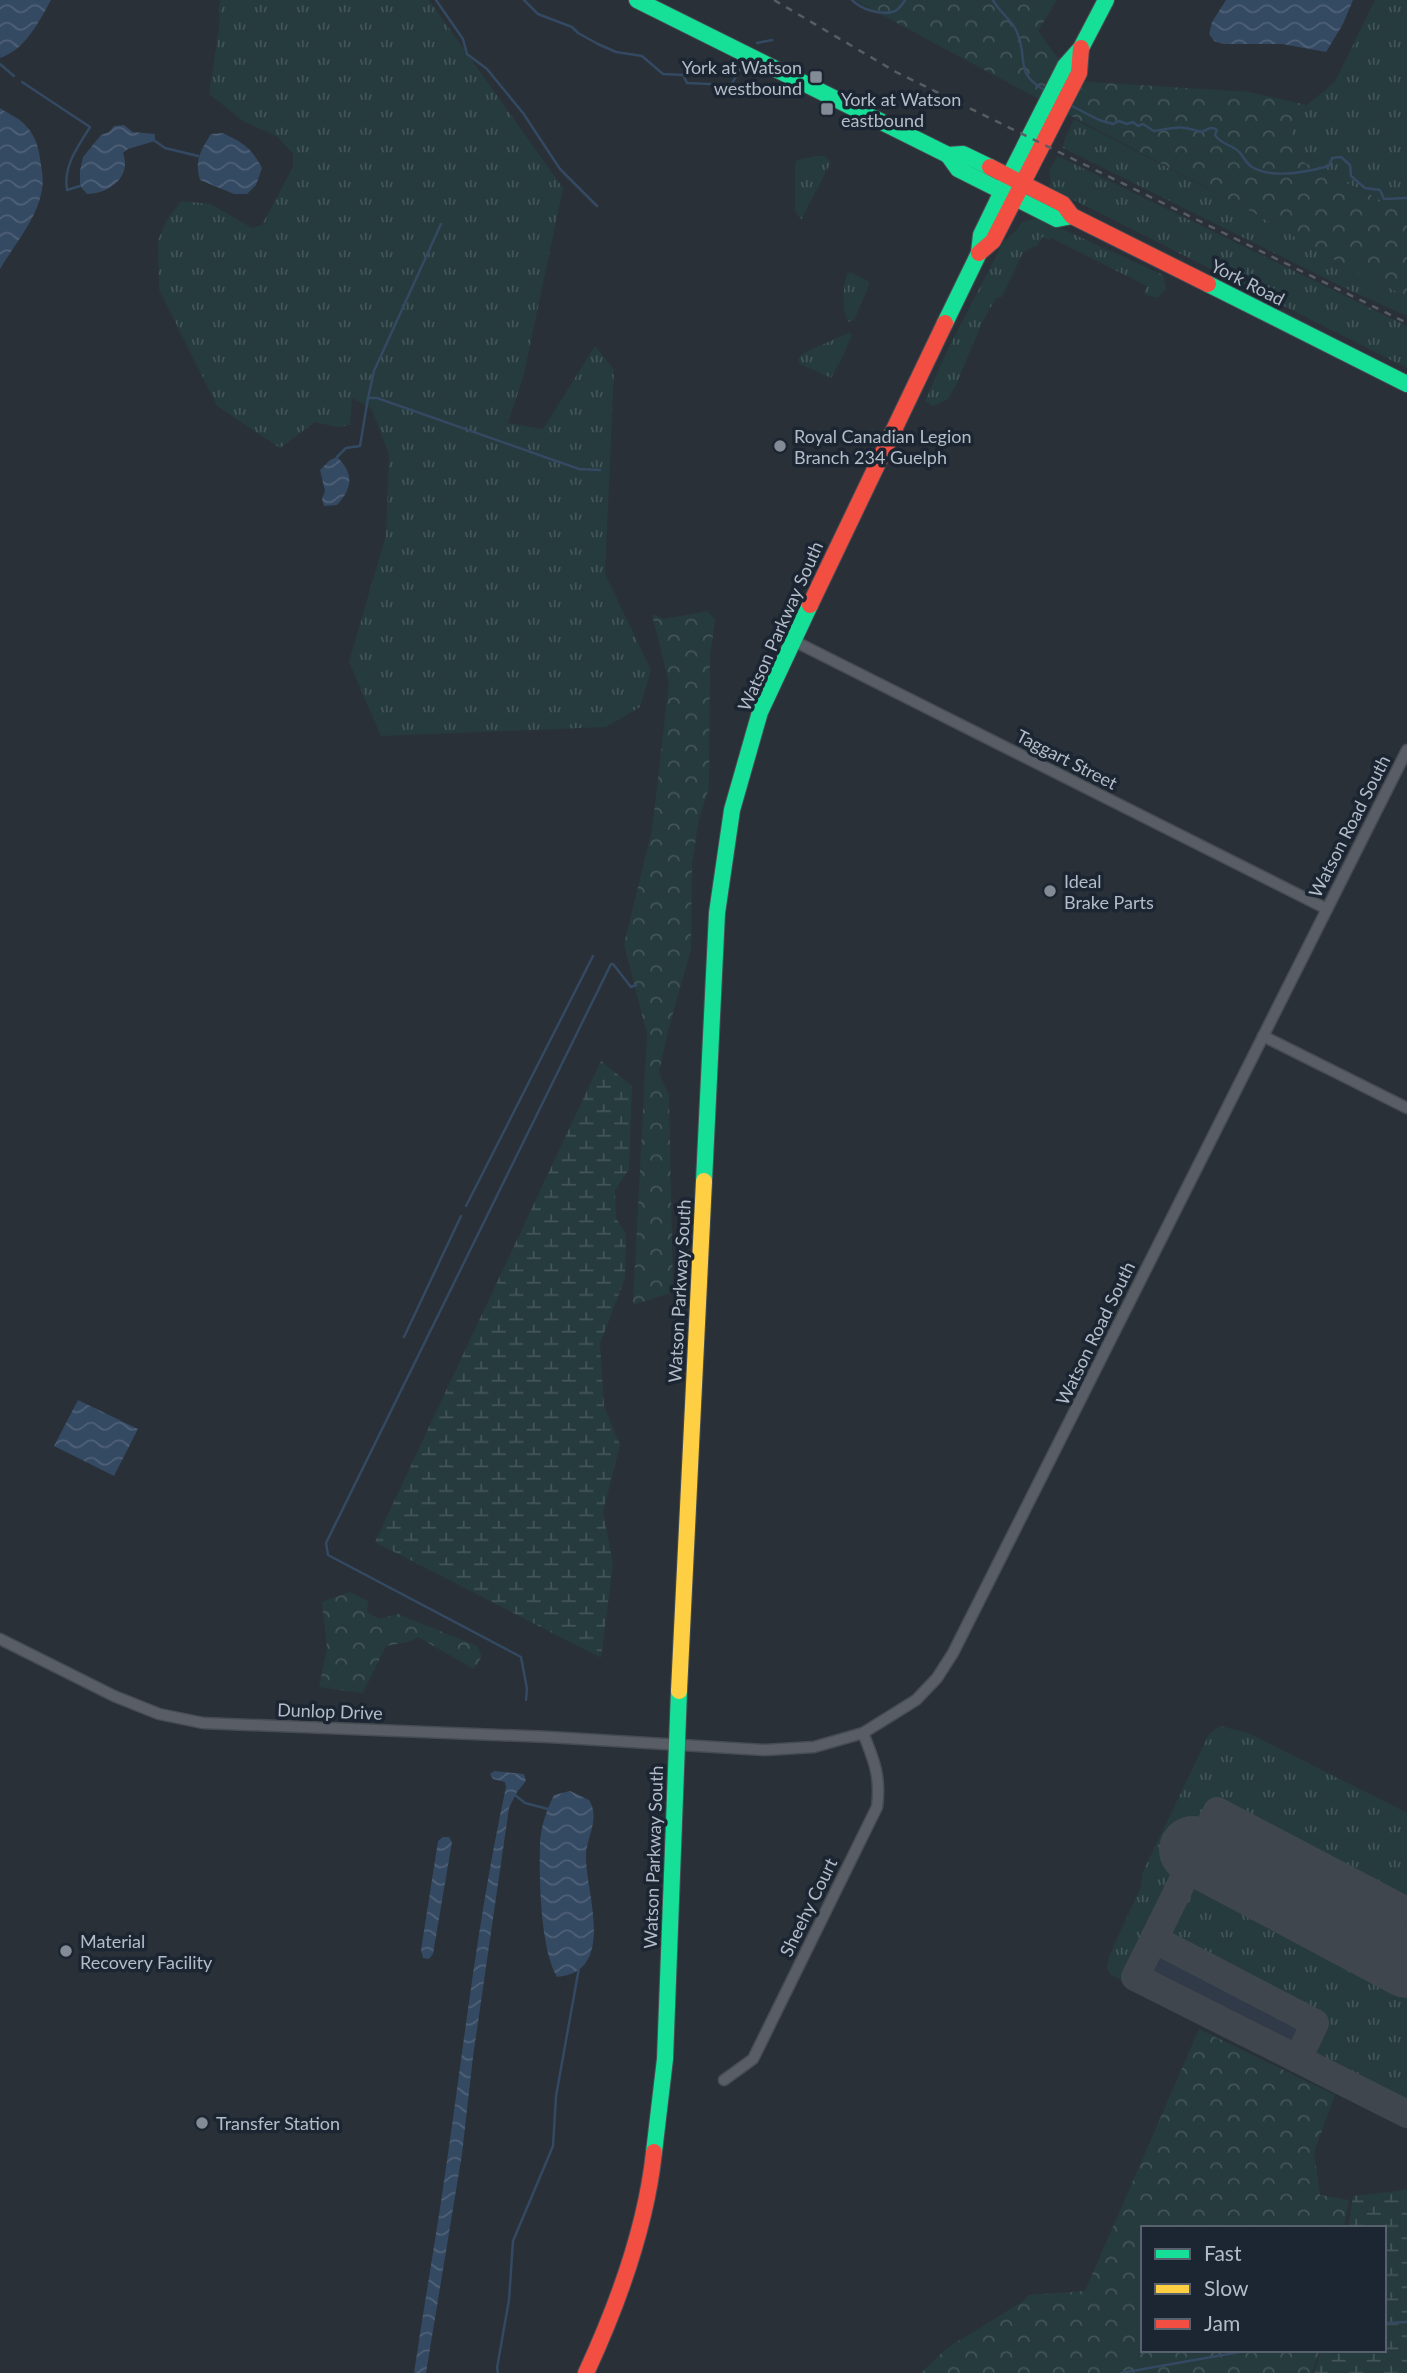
<svg xmlns="http://www.w3.org/2000/svg" width="1407" height="2373" font-family="Lato,sans-serif">
<defs>
<pattern id="grass-tufts" width="24" height="20" patternUnits="userSpaceOnUse" patternTransform="scale(1.75)"><rect width="24" height="20" fill="#263b3e"/><path d="M3 7l-1-3M5 7V3M7 7l1-3M15 17l-1-3M17 17v-4M19 17l1-3" fill="none" stroke="#435559"/></pattern>
<pattern id="forest-crowns" width="20" height="18" patternUnits="userSpaceOnUse" patternTransform="scale(1.75)"><rect width="20" height="18" fill="#263b3e"/><path d="M2 6a3 3 0 1 1 6 0M12 15a3 3 0 1 1 6 0" fill="none" stroke="#435559"/></pattern>
<pattern id="wetland-marsh" width="20" height="14" patternUnits="userSpaceOnUse" patternTransform="scale(1.75)"><rect width="20" height="14" fill="#263b3e"/><path d="M1 5h8M5 5V1M11 12h8M15 12V8" fill="none" stroke="#435559"/></pattern>
<pattern id="water-waves" width="16" height="10" patternUnits="userSpaceOnUse" patternTransform="scale(1.75)"><rect width="16" height="10" fill="#344962"/><path d="M0 5q4-4 8 0t8 0" fill="none" stroke="#4f6177"/></pattern>
</defs>
<rect width="100%" height="100%" fill="#293038"/>
<path fill="#303a48" d="M1248,1733l159,80v314l-282,-146z"/>
<g fill="url(#grass-tufts)">
<path d="M220,0h209l134,188 -39,186 -16,49 35,6 52,-83 19,24 -9,204 46,96 -11,37 -34,20 -225,9 -32,-74 37,-127 3,-81 -18,-46 -19,-10 -2,27 -13,2 -22,-5 -35,26 -63,-42 -58,-117 -1,-49 9,-20 14,-19 30,3 41,24 10,-3 31,-58v-13l-15,-17 -35,-16 -34,-27 10,-66z"/>
<path d="M1375,0h32v204h-27l-7,-8 -68,-33 -13,-18 -2,-19 17,-21 28,-23z"/>
<path d="M1074,119l165,86 137,77 31,14v20l-60,-27 -284,-141 2,-10z"/>
<path d="M817,156h8l6,6 -30,58 -6,-10v-45l2,-5z"/>
<path d="M1058,156l349,170v42l-355,-179 -3,-4 2,-1 -2,-14z"/>
<path d="M1038,218l125,57 3,14 -9,9 -13,-4 3,-8 -96,-48 -2,2 -7,-3 -4,8 -15,7 -21,45 -6,1 -14,25 -26,62 -8,14 -15,7 -8,-5 21,-48 58,-112 13,-11 5,-8z"/>
<path d="M850,272l18,9 1,4 -15,35 -5,2c-8,-11 -6,-35 -2,-48z"/>
<path d="M850,332l2,3 -10,23 -11,20 -31,-14 -2,-5 4,-5z"/>
<path d="M1220,1726l28,7 159,80v314l-109,-57 23,-49 -168,-87 -25,49 -17,-8 -4,-7 2,-12 32,-69 1,-13 67,-140z"/>
</g>
<g fill="url(#forest-crowns)">
<path d="M855,0h202l-19,31 37,50 174,11 58,13 -17,21 2,19 13,18 68,33 8,8h26v92c-59,-25 -112,-61 -168,-91 -128,-69 -257,-135 -384,-205z"/>
<path d="M708,611l7,9 -5,36 -1,132 -10,31 -7,45 -1,85 -23,82 -9,42 10,22 4,197 -40,13 14,-271 -23,-90 28,-114 17,-147 -17,-69 12,5z"/>
<path d="M350,1592l18,9 -1,11 12,7 19,-5 79,32 5,10 -8,13 -56,-32 -10,5 -22,4 -23,47 -44,-6 8,-39 -5,-46z"/>
<path d="M1199,2029l136,66 -21,57 6,43 29,5 -5,28h-201v122h177l-8,23h-391l26,-25 75,-46 7,-7 56,-4z"/>
</g>
<g fill="url(#wetland-marsh)">
<path d="M601,1061l31,25 -3,83 -14,21 1,28 10,16 -1,44 -25,66 4,62 16,39 -17,67 10,51 -12,95 -226,-116z"/>
<path d="M1407,2190v183h-93l7,-23h63v-122h-36l5,-32z"/>
</g>
<g fill="url(#water-waves)">
<path d="M0,0h51c-12,22 -26,50 -51,58z"/>
<path d="M1226,0h127l-10,24 -17,28 -44,-8h-59l-9,-3 -5,-7 3,-12z"/>
<path d="M0,108c8,6 19,9 26,18 13,14 13,27 16,45 6,36 -25,69 -42,98z"/>
<path d="M124,125l9,7 22,2v7l-27,8 -5,4c9,24 -14,41 -36,41l-7,-8v-15l3,-14 18,-22 8,-3 5,-6z"/>
<path d="M223,133c20,10 28,14 39,35l-6,17 -9,9h-13l-34,-14c-6,-20 1,-30 11,-46z"/>
<path d="M337,457c17,16 16,31 0,48l-13,1 -2,-7 3,-8 -5,-21 10,-10z"/>
<path d="M78,1400l60,29 -24,47 -60,-30z"/>
<path d="M494,1771l30,3 2,7 -9,11 -8,16 -36,249 -11,97 -36,219h-12c9,-62 20,-123 29,-185 20,-134 34,-268 63,-401l-1,-5 -12,-3 -3,-5z"/>
<path d="M570,1791l19,9c12,19 -3,37 -3,57 0,37 31,115 -29,120 -17,-29 -18,-101 -17,-135 1,-16 7,-33 14,-47z"/>
<path d="M443,1837h6l3,5 -19,112 -4,5 -6,-1 -2,-8 17,-109z"/>
</g>
<g fill="none" stroke-linecap="round" stroke-linejoin="round">
<g stroke="#344962" stroke-width="2.5">
<path d="M436,0l27,39 4,15 20,15 36,44 37,56 37,37"/>
<path d="M524,0l14,14 34,13 6,6 20,11 18,8 26,4 21,18 20,1 4,8 44,2 11,-19"/>
<path d="M852,0c9,9 27,15 40,12 6,-1 10,-7 13,-12"/>
<path d="M993,0c6,12 17,18 23,30 14,30 -4,42 30,61"/>
<path d="M757,43l15,-3"/>
<path d="M0,64l14,12"/>
<path d="M22,82l68,45c-12,20 -27,38 -23,63l13,-4"/>
<path d="M1070,105l29,15 14,4 6,-3 8,3 6,-2 5,4 5,-2 11,7c25,-4 23,-6 48,1 6,-3 9,-6 15,-2l-2,5c5,9 15,9 22,15 7,5 7,12 15,17 20,12 55,5 77,-1l3,-8 9,-1 9,8 1,11 14,12 15,2 4,9 23,-1"/>
<path d="M155,141l10,7 33,8"/>
<path d="M368,398l6,-27 67,-147"/>
<path d="M337,457l9,-9 14,-2 8,-48h9l202,71 21,1"/>
<path d="M466,1206l127,-250"/>
<path d="M404,1337l57,-121"/>
<path d="M526,1700l1,-11 -6,-32 -193,-102 -2,-12 285,-579h2l18,23 5,-2"/>
<path d="M515,1795l10,8 23,6"/>
<path d="M1384,2323l23,-1"/>
<path d="M498,2373l-1,-5 12,-68 4,-59 40,-95 3,-50 23,-128"/>
<path d="M1121,2373l130,-23"/>
</g>
<g stroke="#40464e" stroke-width="28">
<path d="M1154,1939l-19,38 163,82 17,-36 -161,-84 63,-128 190,100"/>
<path d="M1298,2059l109,55"/>
</g>
<path stroke="#40464e" stroke-width="68" d="M1193,1850l214,114"/>
<defs>
<g id="street">
<path d="M792,640l535,269"/>
<path d="M1263,1036l144,72"/>
<path d="M0,1639l114,57 45,18 44,9 346,14 216,13 49,-3 49,-14 53,-33 21,-22 16,-25 454,-903"/>
<path d="M724,2080l29,-21 124,-252c4,-30 -3,-47 -14,-74"/>
</g>
<g id="fast">
<path d="M637,0l311,155 15,-1 27,13"/>
<path d="M948,155l10,14 99,50 15,-3"/>
<path d="M1208,284l199,100"/>
<path d="M945,323l34,-70 2,-18 28,-58 56,-111 16,-18 25,-48"/>
<path d="M704,1181l13,-268 15,-103 28,-98 50,-107"/>
<path d="M654,2152l11,-93 14,-368"/>
</g>
<path id="slow" d="M679,1691l25,-510"/>
<g id="jam">
<path d="M990,167l73,37 9,12 136,68"/>
<path d="M979,253l14,-12 86,-168 2,-25"/>
<path d="M810,605l135,-282"/>
<path d="M586,2373c32,-69 60,-145 68,-221"/>
</g>
</defs>
<use href="#street" stroke="#474c53" stroke-width="13"/>
<use href="#fast" stroke="#474c53" stroke-width="18"/>
<use href="#slow" stroke="#474c53" stroke-width="18"/>
<use href="#jam" stroke="#474c53" stroke-width="18"/>
<use href="#street" stroke="#595e66" stroke-width="10"/>
<use href="#fast" stroke="#16e098" stroke-width="16"/>
<use href="#slow" stroke="#ffcf43" stroke-width="16"/>
<use href="#jam" stroke="#f24e42" stroke-width="16"/>
<path stroke="#585d64" stroke-width="2.5" stroke-dasharray="7 7" stroke-linecap="butt" d="M774,0l122,72 511,251"/>
</g>
<g fill="#838b96" stroke="#1c2633" stroke-width="2.5">
<rect x="809" y="70" width="14" height="14" rx="3.5"/>
<rect x="820" y="102" width="14" height="14" rx="3.5"/>
<circle cx="780" cy="446" r="7"/>
<circle cx="1050" cy="891" r="7"/>
<circle cx="66" cy="1951" r="7"/>
<circle cx="202" cy="2123" r="7"/>
</g>
<g text-anchor="middle" dominant-baseline="central" stroke-width="7" stroke-linejoin="round" paint-order="stroke">
<g font-size="18" fill="#b3bcc9" stroke="#1c2633" text-anchor="start">
<text x="802" y="67" text-anchor="end">York at Watson<tspan x="802" dy="21">westbound</tspan></text>
<text x="841" y="99">York at Watson<tspan x="841" dy="21">eastbound</tspan></text>
<text x="794" y="436">Royal Canadian Legion<tspan x="794" dy="21">Branch 234 Guelph</tspan></text>
<text x="1064" y="881">Ideal<tspan x="1064" dy="21">Brake Parts</tspan></text>
<text x="80" y="1941">Material<tspan x="80" dy="21">Recovery Facility</tspan></text>
<text x="216" y="2123">Transfer Station</text>
</g>
<g font-size="18" fill="#b3bcc9" stroke="#1c2633">
<text transform="translate(1248 282) rotate(27)">York Road</text>
<text transform="translate(780 626) rotate(-66)">Watson Parkway South</text>
<text transform="translate(1067 759) rotate(27)">Taggart Street</text>
<text transform="translate(1349 826) rotate(-63)">Watson Road South</text>
<text transform="translate(679 1291) rotate(-87)">Watson Parkway South</text>
<text transform="translate(1095 1333) rotate(-64)">Watson Road South</text>
<text transform="translate(330 1711) rotate(2)">Dunlop Drive</text>
<text transform="translate(653 1857) rotate(-88)">Watson Parkway South</text>
<text transform="translate(808 1907) rotate(-64)">Sheehy Court</text>
</g>
</g>
<rect x="1141" y="2226" width="245" height="126" fill="#1c2633" stroke="#58626f" stroke-width="2"/>
<rect x="1155" y="2249" width="35" height="10" fill="#16e098" stroke="#58626f" stroke-width="2"/>
<text x="1204" y="2261" font-size="21" fill="#b3bcc9">Fast</text>
<rect x="1155" y="2284" width="35" height="10" fill="#ffcf43" stroke="#58626f" stroke-width="2"/>
<text x="1204" y="2296" font-size="21" fill="#b3bcc9">Slow</text>
<rect x="1155" y="2319" width="35" height="10" fill="#f24e42" stroke="#58626f" stroke-width="2"/>
<text x="1204" y="2331" font-size="21" fill="#b3bcc9">Jam</text>
</svg>
